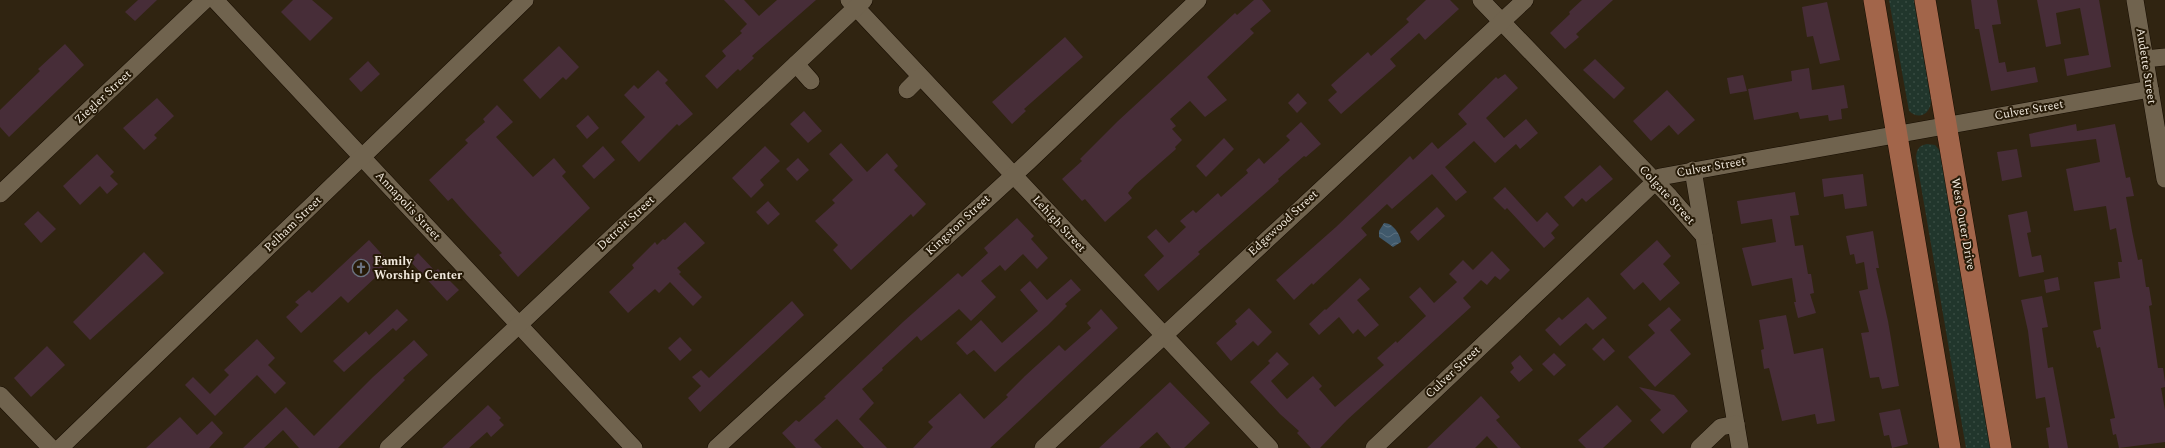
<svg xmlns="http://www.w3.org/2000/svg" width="2165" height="448" font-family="Spectral,serif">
<defs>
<pattern id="grass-dots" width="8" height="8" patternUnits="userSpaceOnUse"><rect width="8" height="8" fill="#21362c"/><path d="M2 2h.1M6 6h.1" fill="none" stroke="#374a40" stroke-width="1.8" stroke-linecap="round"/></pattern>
<pattern id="water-waves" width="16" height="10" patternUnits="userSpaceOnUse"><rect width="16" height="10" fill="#40596b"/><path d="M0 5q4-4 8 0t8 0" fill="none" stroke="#5c7180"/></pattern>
</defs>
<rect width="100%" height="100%" fill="#302411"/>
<g fill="url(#grass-dots)">
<path d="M1889,0h25l17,100c0,13 -11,21 -22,11z"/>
<path d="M1927,144l8,1 5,6 51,297h-25l-50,-291c1,-9 3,-11 11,-13z"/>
</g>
<path fill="url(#water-waves)" d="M1384,223c9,0 16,11 17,19l-8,5 -14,-10v-6z"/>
<g fill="#472d38">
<path d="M138,0h19l-22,21 -10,-9z"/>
<path d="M293,0h19l21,18 -23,23 -29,-29z"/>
<path d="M724,0h20l15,16 18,-16h39l-64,56 2,2 -14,13 -2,-2 -21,20 -12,-13 21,-20 -4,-5 20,-18 -2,-2 7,-7z"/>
<path d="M1254,0h8l9,11 -21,18 4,4 -47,44 20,23 -22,17 -15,-16 -20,18 6,7 -4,3 10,11 -7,7 1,2 -41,36 -7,8 4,5 -27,24 -20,-23 -3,2 -20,-22 20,-18 -2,-2 38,-38 117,-108 2,2z"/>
<path d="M1426,0h24l9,9 -34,31 -6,-7 -29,26 6,7 -55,48 -13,-14 9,-8 -6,-7 37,-33 3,4 38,-34 -3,-3z"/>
<path d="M1582,0h31l-37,34 3,3 -14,12 -15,-16 20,-19 -1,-2z"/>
<path d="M1971,0h26l4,24 -9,1 7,38 6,-1 2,10 28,-5 3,15 -47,9 -12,-62h-4z"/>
<path d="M2037,0h62l12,67 -44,9 -3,-17 25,-4 -9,-47 -24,5 5,31 -15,3z"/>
<path d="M1827,2l13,58 -20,4 -7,-28 -6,1 -5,-30z"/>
<path d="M1065,37l18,20 -59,52 2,2 -14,13 -20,-22z"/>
<path d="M65,44l19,21 -75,72 -9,-10v-17l40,-39 -2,-2z"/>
<path d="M559,46l20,21 -13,13 -3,-3 -23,22 -17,-19z"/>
<path d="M1595,59l30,29 -11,11 -31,-29z"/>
<path d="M368,61l12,13 -19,18 -12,-13z"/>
<path d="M1809,68l3,22 32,-5 4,23 -7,1 1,10 -13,2 -1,-6 -28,4 -2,-7 -44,8 -6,-31 44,-8 -1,-10z"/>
<path d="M658,70l10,10 -3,3 28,31 -14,12 -2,-2 -38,38 -18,-20 24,-25 -21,-22 10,-10 4,4z"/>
<path d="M1505,74l13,14 -32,30 18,20 22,-19 12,14 -18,16 -4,-5 -21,19 -21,-22 -29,26 22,25 -11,9 -24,-27 -40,35 -5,-5 -26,24 6,7 -54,50 -1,-2 -18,17 -18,-20 60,-53 74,-71 3,4 19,-18 6,7 29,-25 -9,-10 38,-37 2,2z"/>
<path d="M1743,75l4,16 -17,3 -3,-16z"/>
<path d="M1667,90l28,30 -17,15 -9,-10 -18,16 -18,-20z"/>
<path d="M1298,93l9,10 -10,10 -9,-10z"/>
<path d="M157,98l17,18 -20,19 3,3 -13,12 -21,-22z"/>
<path d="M497,105l16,17 -17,15 37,40 21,-19 12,14 -4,4 28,32 -72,69 -19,-22 3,-2 -36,-39 -14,-16 -4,3 -19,-21 39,-37 -3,-3 20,-18 -2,-3z"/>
<path d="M804,111l18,20 -14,12 -18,-19z"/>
<path d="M588,115l11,13 -12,11 -11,-13z"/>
<path d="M1301,122l20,22 -15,13 -2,-1 -26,23 1,2 -81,71 2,2 -42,37 -14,-16 20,-19 -17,-19 9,-8 13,14 17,-16 -6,-6 13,-11 3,3 22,-20 3,4 27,-24 -2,-3 13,-12 5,6 26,-24 -4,-4z"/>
<path d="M2076,124l1,7 38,-7 11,54 4,-1 4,19 -8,1 6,34 6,29 4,-1 4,28h3l3,18 -3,1 9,62h5l2,14v5l-4,1 4,22v32l-46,6 -3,-14 -3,1 -3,-16 5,-1 -15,-71 -3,1 -4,-17 8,-2 -7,-47 26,-4 -2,-16h4l-6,-34 -6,2 -4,-24 -32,5 -8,-42 34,-7 -4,-23 -65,8 -2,-13z"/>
<path d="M1224,138l10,11 -28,28 -10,-11z"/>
<path d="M841,143l26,29 20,-19 11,13 -4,4 32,34 -13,13 -2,-3 -60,56 -18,-20 5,-5 -23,-24 20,-18 -3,-3 21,-20 -24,-26z"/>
<path d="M603,146l12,14 -21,19 -12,-13z"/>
<path d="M765,146l15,15 -20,19 4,5 -13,13 -19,-20z"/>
<path d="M2017,149l5,28 -20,4 -5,-29z"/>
<path d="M97,154l17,18 -4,4 8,8 -11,10 -7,-8 -20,19 -17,-19z"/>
<path d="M798,158l11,12 -12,11 -11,-12z"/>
<path d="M1600,165l13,14 -27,23 -4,-4 -9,9 -9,-10z"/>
<path d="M1863,174l4,32 -22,3 -2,-15 -19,3 -2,-18z"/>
<path d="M1505,187l32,35 10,-10 12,13 -8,8 4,5 -11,10 -37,-40 -2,2 -12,-12z"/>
<path d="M1795,192l4,23 -9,1 5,30 8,-1 5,29h3l3,19 -4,1 6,19 -18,5 -4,-16h2l-4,-24 -40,8 -10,-38 34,-6 -4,-23 -31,5 -4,-23z"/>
<path d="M768,201l12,13 -12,11 -12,-13z"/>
<path d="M1437,207l8,9 -27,25 -8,-9z"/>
<path d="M38,211l18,18 -15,14 -17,-19z"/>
<path d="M2027,211l4,21 -4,1 5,24 9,-2 3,17 -25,5 -11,-62z"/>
<path d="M1017,218l17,18 -3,3 17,19 -11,11 -14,-15 -18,17 -5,-6 -19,16 15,16 -25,24 -12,-12 -38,32 -4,-5 -35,32 1,2 -21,19 12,14 -15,16 28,29h-23l-27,-29 -23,21 8,8h-26l-14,-15 14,-13 3,2 27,-24 -2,-1 79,-75 55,-49 4,4 26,-24 -4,-5z"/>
<path d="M685,222l20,21 -28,25 4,4 -2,2 23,23 -9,9 -23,-24 -11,11 -4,-4 -27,24 -19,-21 21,-20 4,-4 -2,-3 23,-23 2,3 6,-6 2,1z"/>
<path d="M1873,231l6,37h-3l12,53 11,65 -17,3 -3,-12 -9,1 -9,-45 8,-1 -10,-41 9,-2 -4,-27 -8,2 -2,-10 -4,1 -4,-19z"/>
<path d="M369,240l20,22 -13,12 1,2 -29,27 -7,-7 -40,37 -15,-16 13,-12 -4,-3 14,-12 3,3z"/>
<path d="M1657,240l14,16 -8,8 17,19 -20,18 -17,-19 -9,8 -14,-16z"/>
<path d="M1492,251l18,19 -10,10 -5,-4 -8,9 -6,-5 -18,18 8,9 -124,113 -27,28h-9l-14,-15 2,-2 -19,-17 -30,-32 20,-19 -2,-2 9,-9 12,12 -18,17 16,18 26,-23 9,10 -3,3 16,18 49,-42 -7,-7 19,-17 1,2 29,-27 -17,-19 11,-10 14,16 23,-21 -8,-8 14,-14 10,10z"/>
<path d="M144,252l20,21 -74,67 -17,-18z"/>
<path d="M418,253l17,18 3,-2 21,21 -12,11 -37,-40z"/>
<path d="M2058,277l2,13 -14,3 -2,-13z"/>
<path d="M1360,278l10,11 -13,11 22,25 -14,12 -7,-8 -5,5 -14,-17 -20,18 -10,-11 16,-15 1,1z"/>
<path d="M1071,279l10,11 -16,14 2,2 -19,19 -53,47 -21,-22 -7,5 -11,-12 25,-23 21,23 36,-32 -18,-21 10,-9 17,19z"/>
<path d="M2042,296l6,31 -6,1 6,40 5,-1 15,81h-19l-3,-20 4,-1 -5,-30 -9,2 -8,-68 -7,-31z"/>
<path d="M1588,297l19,21 -14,12 -7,-7 -26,23 -15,-16 14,-13 3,3z"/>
<path d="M792,301l12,14 -104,97 -12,-14 13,-12 -9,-9 9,-7 8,8z"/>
<path d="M1669,307l12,13 -11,10 21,24 -36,33 -27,-30 27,-24 -7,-8z"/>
<path d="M1249,308l23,24 -14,14 -5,-5 -22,20 -15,-18 21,-19 -2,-3z"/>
<path d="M397,309l11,11 -12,11 -3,-3 -49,44 -11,-11 33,-30 3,4z"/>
<path d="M1101,309l17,19 -128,120h-77l20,-21 -5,-5 32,-29 24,26 24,-22 -2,-2 19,-19 34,-31 6,6 26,-23 -4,-5z"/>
<path d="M1786,315l8,39 29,-6 12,73 -18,3 -2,-10 -33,7 -13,-53 -5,1 -3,-19 3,-1 -5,-29z"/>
<path d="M680,337l12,13 -12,11 -12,-13z"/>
<path d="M1603,338l12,13 -11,10 -12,-12z"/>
<path d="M257,339l18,19 -7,7 18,18 -11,11 -18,-19 -42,41 -30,-31 8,-8 17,17 19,-19 -5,-5z"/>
<path d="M414,340l14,15 -25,23 2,2 -67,68h-39l-16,-18 -19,18h-21l43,-41 28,29 59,-59z"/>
<path d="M47,346l18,19 -34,32 -17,-19z"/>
<path d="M1554,353l12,12 -12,11 -12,-12z"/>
<path d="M1520,355l13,15 -14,12 -9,-10 4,-4 -3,-5z"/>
<path d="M1170,382l40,41 -26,25h-13l-14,-16 -18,16h-40z"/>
<path d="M1639,387l35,8 14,16 -25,23 -13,-14 11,-10z"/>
<path d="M1481,396l19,21 -4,3 25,28h-23l-11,-12 -12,12h-48z"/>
<path d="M488,405l13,13 -2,2 5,5 -13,12 -4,-5 -18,16h-27z"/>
<path d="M1617,405l15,16 -29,27h-17l-8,-8z"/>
<path d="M1900,409l8,35 -16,4 -3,-13 -5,1 -5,-23z"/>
<path d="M180,417l17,18 15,-14 11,12 -14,15h-63z"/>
</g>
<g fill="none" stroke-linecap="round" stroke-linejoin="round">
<defs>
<g id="minor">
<path d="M215,0l419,448"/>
<path d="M849,0l421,448"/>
<path d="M1481,0l189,197 34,39 36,212"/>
<path d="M2135,0l30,179"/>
<path d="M2145,59l20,-2"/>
<path d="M796,64l15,17"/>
<path d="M907,90l13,-13"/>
<path d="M1693,170l11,66"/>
<path d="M0,194l205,-194"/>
<path d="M0,395l51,53"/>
<path d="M60,448l465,-448"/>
<path d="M388,448l476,-448"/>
<path d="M716,448l312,-286 170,-162"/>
<path d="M1043,448l482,-448"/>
<path d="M1374,448l286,-271 490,-88"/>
<path d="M1699,448l22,-21 15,-3"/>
</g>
<g id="major">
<path d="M1874,0l76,448"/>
<path d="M1925,0l76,448"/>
</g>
</defs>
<use href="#minor" stroke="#170d00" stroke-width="18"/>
<use href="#major" stroke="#170d00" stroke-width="22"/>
<use href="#minor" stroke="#70634e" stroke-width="17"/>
<use href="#major" stroke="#a2654a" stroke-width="21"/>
</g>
<defs>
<symbol id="church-ring" viewBox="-11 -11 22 22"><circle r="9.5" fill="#261a07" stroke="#6b7280" stroke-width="1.5"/><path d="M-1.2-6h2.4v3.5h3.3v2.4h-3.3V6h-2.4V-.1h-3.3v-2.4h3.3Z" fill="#6b7280"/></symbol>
</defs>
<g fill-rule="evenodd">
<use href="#church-ring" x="351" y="258" width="20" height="20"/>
</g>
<g text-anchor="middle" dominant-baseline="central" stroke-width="4" stroke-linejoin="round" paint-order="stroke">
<g font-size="12" fill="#f2eade" stroke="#261a07">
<text transform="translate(2146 66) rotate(81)">Audette Street</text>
<text transform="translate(103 97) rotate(-43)">Ziegler Street</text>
<text transform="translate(2029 110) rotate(-10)">Culver Street</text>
<text transform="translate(1711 167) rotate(-10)">Culver Street</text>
<text transform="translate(1667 195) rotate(47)">Colgate Street</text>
<text transform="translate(408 206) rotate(47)">Annapolis Street</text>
<text transform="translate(626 223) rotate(-43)">Detroit Street</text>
<text transform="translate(1283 223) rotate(-43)">Edgewood Street</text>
<text transform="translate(293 224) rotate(-44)">Pelham Street</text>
<text transform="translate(1059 224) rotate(47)">Lehigh Street</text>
<text transform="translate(1963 224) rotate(80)">West Outer Drive</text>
<text transform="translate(958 225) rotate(-43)">Kingston Street</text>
<text transform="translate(1453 372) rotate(-43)">Culver Street</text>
</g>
<g font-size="12" font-weight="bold" fill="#f2eade" stroke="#261a07" text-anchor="start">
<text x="374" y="261">Family<tspan x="374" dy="14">Worship Center</tspan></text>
</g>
</g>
</svg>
